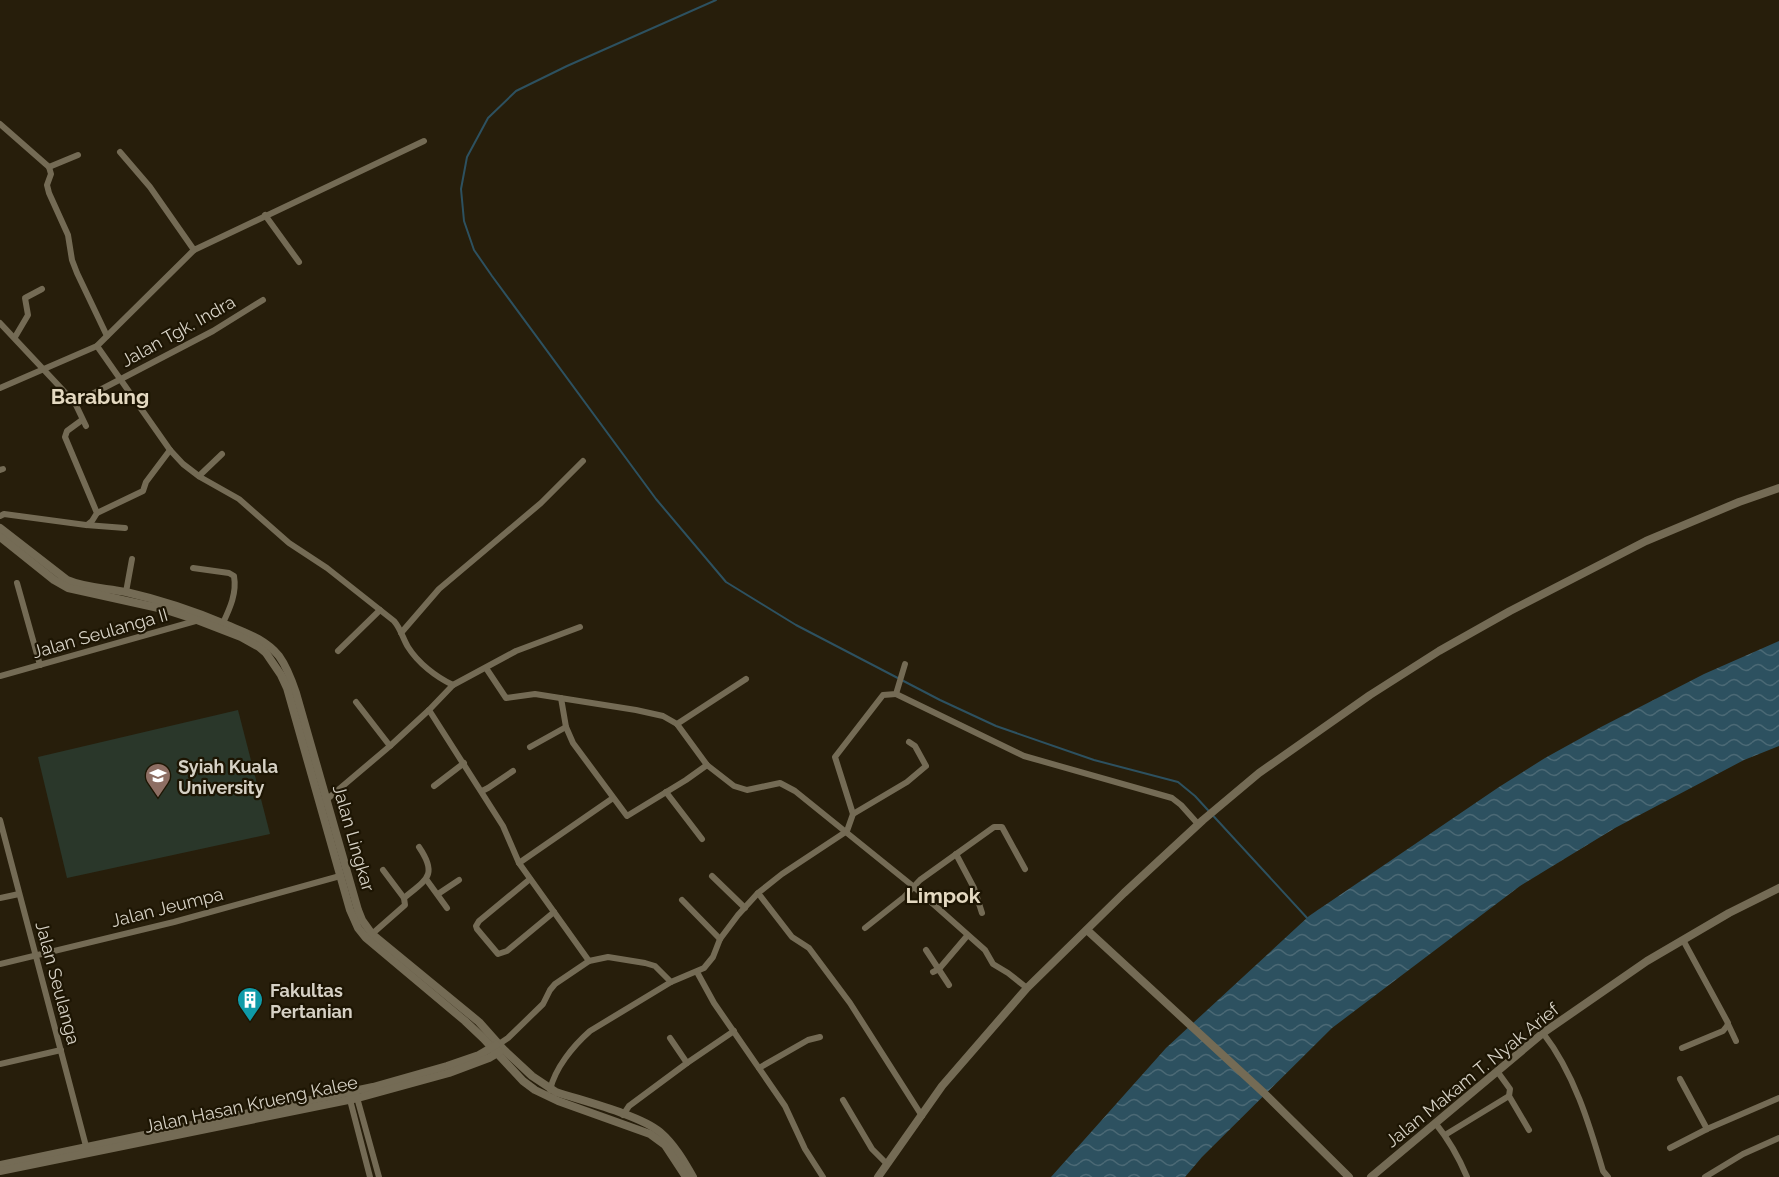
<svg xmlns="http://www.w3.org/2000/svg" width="1779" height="1177" font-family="Raleway,sans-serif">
<defs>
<pattern id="water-waves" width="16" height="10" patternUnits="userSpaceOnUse" patternTransform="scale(1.5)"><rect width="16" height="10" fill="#2d5160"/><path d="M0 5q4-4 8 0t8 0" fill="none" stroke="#4b6975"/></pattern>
</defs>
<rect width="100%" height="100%" fill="#271e0b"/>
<path fill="#2a372a" d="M238,710l32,124 -203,44 -29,-121z"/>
<path fill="url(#water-waves)" d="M1779,641v105l-35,14 -129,68 -95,58 -188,142 -130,129 -17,20h-134l115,-129 143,-132 190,-129 46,-29 56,-31 103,-53z"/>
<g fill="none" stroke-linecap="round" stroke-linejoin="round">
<path stroke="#2d5160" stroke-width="2" d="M716,0l-149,66 -51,25 -28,27 -21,39 -6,32 3,32 10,29 18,26 164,223 70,83 70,43 144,75 56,26 98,34 84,22 17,14 113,123"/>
<g stroke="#746b55" stroke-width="6">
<path d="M0,124l49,43 2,7 -4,11 2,8 19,42 4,25 5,13 30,63"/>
<path d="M120,152l30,35 44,63 230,-109"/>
<path d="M49,167l29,-12"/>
<path d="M265,215l34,47"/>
<path d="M0,323l75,80 11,23"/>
<path d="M15,337l13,-22 -3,-17 17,-9"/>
<path d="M97,346l73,104 13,14 17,13 39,22 50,44 38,25 67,53c7,8 9,18 14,26 10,16 28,30 45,38l63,-34 64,-24"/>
<path d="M0,388l97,-42 97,-96"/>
<path d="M75,403l138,-72 50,-31"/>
<path d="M82,420l-15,11 -2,6 32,76 -5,8 -5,4"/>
<path d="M0,470l3,-1"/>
<path d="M199,476l23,-22"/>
<path d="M97,513l46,-22 3,-9 24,-32"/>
<path d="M0,516l4,-2 82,11 39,3"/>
<path d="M193,568l36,5 5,3c3,17 -4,32 -11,47"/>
<path d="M17,583l23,82"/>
<path d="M126,592l6,-33"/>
<path d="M401,633l38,-44 102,-86 42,-42"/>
<path d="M338,651l42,-41"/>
<path d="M486,668l20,30 29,-4 101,16 27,6 14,8 30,41 27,21 13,4 33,-7 15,8 119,96 71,63 8,14 15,9 19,15"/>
<path d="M0,676l199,-56"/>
<path d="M896,694l128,62 148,42 9,7 17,19"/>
<path d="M561,698l5,29 7,16 54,73 59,-36 21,-15"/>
<path d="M356,702l34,44"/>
<path d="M429,710l74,116 16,37 70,98"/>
<path d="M677,724l69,-45"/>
<path d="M530,747l36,-20"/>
<path d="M434,786l30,-23"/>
<path d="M482,791l6,-3 25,-17"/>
<path d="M666,792l36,47"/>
<path d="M325,801l65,-55 39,-36 24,-25"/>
<path d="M853,814l-18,-57 48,-62 13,-1 9,-30"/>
<path d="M0,820l87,330"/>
<path d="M956,854l18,34 8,25"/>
<path d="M519,863l94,-65"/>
<path d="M712,876l33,32"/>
<path d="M426,879l21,29"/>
<path d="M530,879l-51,42 -3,5 1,3 21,25 9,-3 47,-39"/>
<path d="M758,893l34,44 17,11 41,55 72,113"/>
<path d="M438,894l21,-14"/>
<path d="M0,898l19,-4"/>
<path d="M404,898c23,-19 34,-23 15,-51"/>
<path d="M682,900l38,39"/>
<path d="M865,928l39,-31 16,-17 74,-53h8l23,42"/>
<path d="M372,934l33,-29 -1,-7 -21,-28"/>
<path d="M926,950l23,35"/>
<path d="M0,964l174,-42 166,-46"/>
<path d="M697,972l17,31 71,103 20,43 18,28"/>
<path d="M933,972l6,-3 28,-33"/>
<path d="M1728,1024l8,17"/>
<path d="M1543,1033c31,40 46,90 60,138l5,6"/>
<path d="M670,1038l17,25"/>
<path d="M499,1044l9,-6 35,-34 7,-14 5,-6 34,-23 19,-4 37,6 10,3 16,16 33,-14 9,-11 7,-18 18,-24 20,-22 24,-19 65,-43 6,-17 54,-32 19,-16 -11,-20 -6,-4"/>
<path d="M1682,1048l41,-17 4,-5 1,-3 -45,-83"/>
<path d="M0,1064l61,-14"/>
<path d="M759,1068l49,-28 12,-3"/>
<path d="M1497,1071l13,18 -1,7 20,34"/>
<path d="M1680,1079l27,50"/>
<path d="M550,1090c5,-22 23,-44 40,-59l81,-49"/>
<path d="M356,1094l23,83"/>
<path d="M349,1096l21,81"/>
<path d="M843,1100l29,49 15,15"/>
<path d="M623,1115l6,-9 58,-43 47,-32"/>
<path d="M1436,1124c13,16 23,34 31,53"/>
<path d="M1445,1135l64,-39"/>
<path d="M1670,1148l37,-19 72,-31"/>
<path d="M1705,1177l38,-23 36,-16"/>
</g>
<g stroke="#746b55" stroke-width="8">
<path d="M0,528l67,52c18,8 39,8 59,12 35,8 68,19 101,33 19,8 38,14 52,31 8,11 13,25 17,37l62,217 4,10 10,14 107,88 24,27 29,27 24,16c27,9 84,23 104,40 14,12 24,29 33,45"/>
<path d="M0,537l54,43 14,8 95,21 34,11 44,17 18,10 7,6 15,22 6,13 63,222 8,18 8,10 99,83 18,17 40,43 12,9 23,11 92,33 15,11 21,32"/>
<path d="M1087,930l177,163 85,84"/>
<path d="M0,1165l373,-78 74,-21 32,-11 17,-10"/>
<path d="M0,1171l358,-73 91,-25 40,-15 10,-6"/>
<path d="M878,1177l64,-91 85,-98 97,-95 79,-73 56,-47 111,-78 69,-44 71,-40 136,-70 93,-39 40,-14"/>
<path d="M1371,1177l172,-144 104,-72 82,-48 50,-25"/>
</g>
</g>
<defs>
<symbol id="university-pin" viewBox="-11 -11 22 30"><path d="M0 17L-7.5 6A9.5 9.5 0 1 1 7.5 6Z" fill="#8d6e63" stroke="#1d1503"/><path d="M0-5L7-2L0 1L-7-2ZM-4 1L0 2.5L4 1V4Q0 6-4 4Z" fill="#fff"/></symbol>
<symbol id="building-pin" viewBox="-11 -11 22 30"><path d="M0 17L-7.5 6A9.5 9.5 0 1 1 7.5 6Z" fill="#0f9aa8" stroke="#1d1503"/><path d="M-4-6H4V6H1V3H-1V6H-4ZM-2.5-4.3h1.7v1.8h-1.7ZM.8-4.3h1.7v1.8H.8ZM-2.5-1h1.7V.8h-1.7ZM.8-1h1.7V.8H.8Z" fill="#fff"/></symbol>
</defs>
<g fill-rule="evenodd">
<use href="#university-pin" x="143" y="761" width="30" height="40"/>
<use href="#building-pin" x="235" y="985" width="30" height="40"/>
</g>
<g text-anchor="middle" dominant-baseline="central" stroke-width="4.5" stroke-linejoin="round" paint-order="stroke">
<g font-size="18" fill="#d6d1c5" stroke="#1d1503">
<text transform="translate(178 331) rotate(-29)">Jalan Tgk. Indra</text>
<text transform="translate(100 633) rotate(-16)">Jalan Seulanga II</text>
<text transform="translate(354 838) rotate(74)">Jalan Lingkar</text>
<text transform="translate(167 907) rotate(-14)">Jalan Jeumpa</text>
<text transform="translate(58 983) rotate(75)">Jalan Seulanga</text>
<text transform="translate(1472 1075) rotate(-39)">Jalan Makam T. Nyak Arief</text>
<text transform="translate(251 1104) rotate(-12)">Jalan Hasan Krueng Kalee</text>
</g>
<g font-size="18" font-weight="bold" fill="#d6d1c5" stroke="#1d1503" text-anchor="start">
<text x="178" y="766">Syiah Kuala<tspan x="178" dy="21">University</tspan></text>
<text x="270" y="990">Fakultas<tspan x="270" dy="21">Pertanian</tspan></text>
</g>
<g font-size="21" font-weight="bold" fill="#e4d9c1" stroke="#1d1503">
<text x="100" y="396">Barabung</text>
<text x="943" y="895">Limpok</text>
</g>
</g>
</svg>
